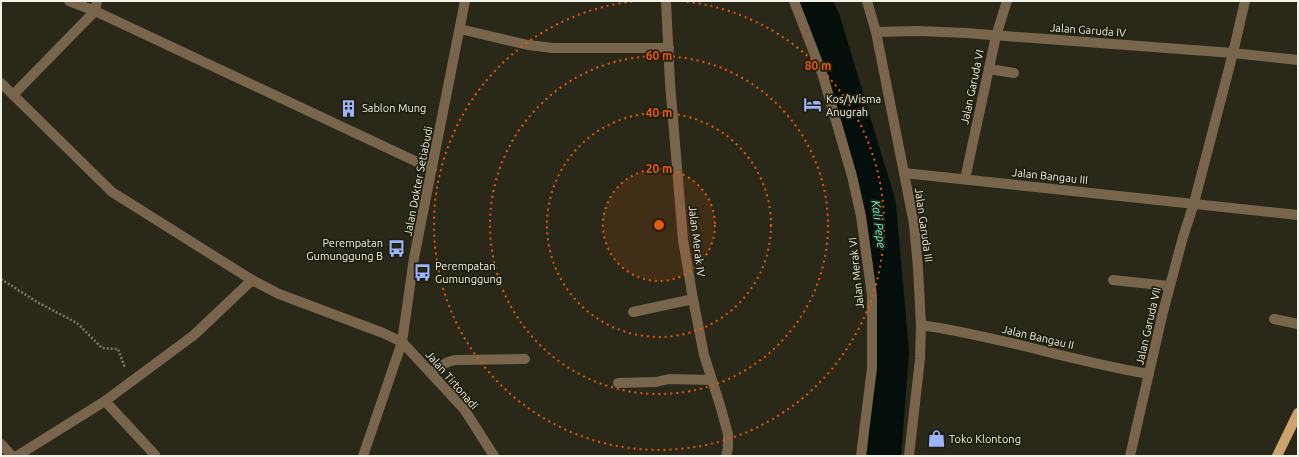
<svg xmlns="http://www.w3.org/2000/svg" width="1299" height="457" font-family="Ubuntu,sans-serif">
<rect width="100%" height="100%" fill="#292819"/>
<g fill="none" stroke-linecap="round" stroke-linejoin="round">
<path stroke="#040f0c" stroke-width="34" d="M814,1l9,18 56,186 13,147 -8,104"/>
<path stroke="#79796c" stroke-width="2.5" stroke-dasharray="2 2" stroke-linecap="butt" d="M1,279l36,23 40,21 25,25 16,1 7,19"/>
<g stroke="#79654b" stroke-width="10">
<path d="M69,1l26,10 337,158"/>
<path d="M666,1l4,82 13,157 10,59 11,56 16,50 8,29v14l-2,8"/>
<path d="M794,1l29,75 29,100 9,40 11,79v73l-11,88"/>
<path d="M867,1l9,31 28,141 10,51 4,44 3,57 -1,34 -11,97"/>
<path d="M460,29l68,16 25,3h116"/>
<path d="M876,32l42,-1 48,2 267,20 65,7"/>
<path d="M989,69l25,4"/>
<path d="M1,83l111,109 140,88 27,14 104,39 19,9 62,67 30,47"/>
<path d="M13,95l82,-84 2,-10"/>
<path d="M904,173l394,42"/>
<path d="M965,179l31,-143 11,-35"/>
<path d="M1113,280l56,6"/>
<path d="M633,312l60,-13"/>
<path d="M1274,319l24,5"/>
<path d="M921,325c77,11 151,36 228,49"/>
<path d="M430,372l18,-10 7,-2 70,-1"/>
<path d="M618,383l38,-1 13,-3 43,1"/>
<path d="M105,401l50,54"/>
<path d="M1,444l11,12"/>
<path d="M17,456l88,-55 89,-66 58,-55"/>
<path d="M1130,456l33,-144 20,-75 11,-34 39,-150 12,-52"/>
</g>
<path stroke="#79654b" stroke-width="10" d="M363,456l39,-114 12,-84 51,-257"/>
<path stroke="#cba36b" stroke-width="10" d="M1277,456l21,-43"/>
</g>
<circle cx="659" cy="225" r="56" fill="#e8590c" fill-opacity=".12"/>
<g fill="none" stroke="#e8590c" stroke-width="2" stroke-dasharray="2 4">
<circle cx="659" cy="225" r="56"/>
<circle cx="659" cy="225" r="112"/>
<circle cx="659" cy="225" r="169"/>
<path d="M681 1A225 225 0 1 1 637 1"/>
</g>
<defs>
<symbol id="hotel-bare" viewBox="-9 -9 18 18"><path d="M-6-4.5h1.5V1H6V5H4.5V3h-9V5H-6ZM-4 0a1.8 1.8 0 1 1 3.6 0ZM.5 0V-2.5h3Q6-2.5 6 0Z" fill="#9db4fd" stroke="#1f1f10" stroke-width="2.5" paint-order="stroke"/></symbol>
<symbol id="building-bare" viewBox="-9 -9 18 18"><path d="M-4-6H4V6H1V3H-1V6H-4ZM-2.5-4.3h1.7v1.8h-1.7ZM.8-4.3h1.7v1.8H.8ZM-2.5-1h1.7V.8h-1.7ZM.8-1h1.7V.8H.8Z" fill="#9db4fd" stroke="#1f1f10" stroke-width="2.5" paint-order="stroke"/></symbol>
<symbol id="bus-bare" viewBox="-9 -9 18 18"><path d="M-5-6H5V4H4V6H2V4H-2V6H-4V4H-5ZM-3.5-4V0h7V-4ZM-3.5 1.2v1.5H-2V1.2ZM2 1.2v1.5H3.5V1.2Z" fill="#9db4fd" stroke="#1f1f10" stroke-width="2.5" paint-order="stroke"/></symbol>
<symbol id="shop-bare" viewBox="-9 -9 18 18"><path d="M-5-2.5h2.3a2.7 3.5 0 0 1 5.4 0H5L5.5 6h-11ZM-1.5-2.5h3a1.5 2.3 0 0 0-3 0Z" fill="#9db4fd" stroke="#1f1f10" stroke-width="2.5" paint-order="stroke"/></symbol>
</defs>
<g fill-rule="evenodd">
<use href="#hotel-bare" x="800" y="92" width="25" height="25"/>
<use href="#building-bare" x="336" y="96" width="25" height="25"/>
<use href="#bus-bare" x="384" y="236" width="25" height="25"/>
<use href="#bus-bare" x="410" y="260" width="25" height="25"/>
<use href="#shop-bare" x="924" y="426" width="25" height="25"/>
</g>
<g text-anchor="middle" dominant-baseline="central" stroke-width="3.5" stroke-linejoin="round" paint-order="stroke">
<g font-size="11" fill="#f0f1e7" stroke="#1f1f10">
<text transform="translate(1088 30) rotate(4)">Jalan Garuda IV</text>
<text transform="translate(972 87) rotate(-78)">Jalan Garuda VI</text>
<text transform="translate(1050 176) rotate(6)">Jalan Bangau III</text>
<text transform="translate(418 181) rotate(-79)">Jalan Dokter Setiabudi</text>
<text transform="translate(924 225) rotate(82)">Jalan Garuda III</text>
<text transform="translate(697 241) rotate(83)">Jalan Merak IV</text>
<text transform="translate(856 273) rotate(-96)">Jalan Merak VI</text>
<text transform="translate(1148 326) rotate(-77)">Jalan Garuda VII</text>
<text transform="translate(1038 337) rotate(13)">Jalan Bangau II</text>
<text transform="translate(452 380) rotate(49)">Jalan Tirtonadi</text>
</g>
<g font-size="11" fill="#f0f1e7" stroke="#1f1f10" text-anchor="start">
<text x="826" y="99">Kos/Wisma<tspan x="826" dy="13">Anugrah</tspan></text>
<text x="362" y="108">Sablon Mung</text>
<text x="383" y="243" text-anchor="end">Perempatan<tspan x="383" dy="13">Gumunggung B</tspan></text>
<text x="435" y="266">Perempatan<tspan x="435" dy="13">Gumunggung</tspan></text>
<text x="949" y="439">Toko Klontong</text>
</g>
<g font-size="12" font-style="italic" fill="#6df8d3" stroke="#1f1f10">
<text transform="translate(879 224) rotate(83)">Kali Pepe</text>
</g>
</g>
<circle cx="659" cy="225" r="6" fill="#e8590c" stroke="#1f1f10" stroke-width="2"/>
<g font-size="12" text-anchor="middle" font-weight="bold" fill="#e8590c" stroke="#1f1f10" stroke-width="3.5" stroke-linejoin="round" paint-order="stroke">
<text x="659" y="60">60 m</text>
<text x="818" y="70">80 m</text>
<text x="659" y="117">40 m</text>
<text x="659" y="173">20 m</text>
</g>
<rect width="1299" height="457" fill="none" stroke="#f0f1e7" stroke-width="4"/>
</svg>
